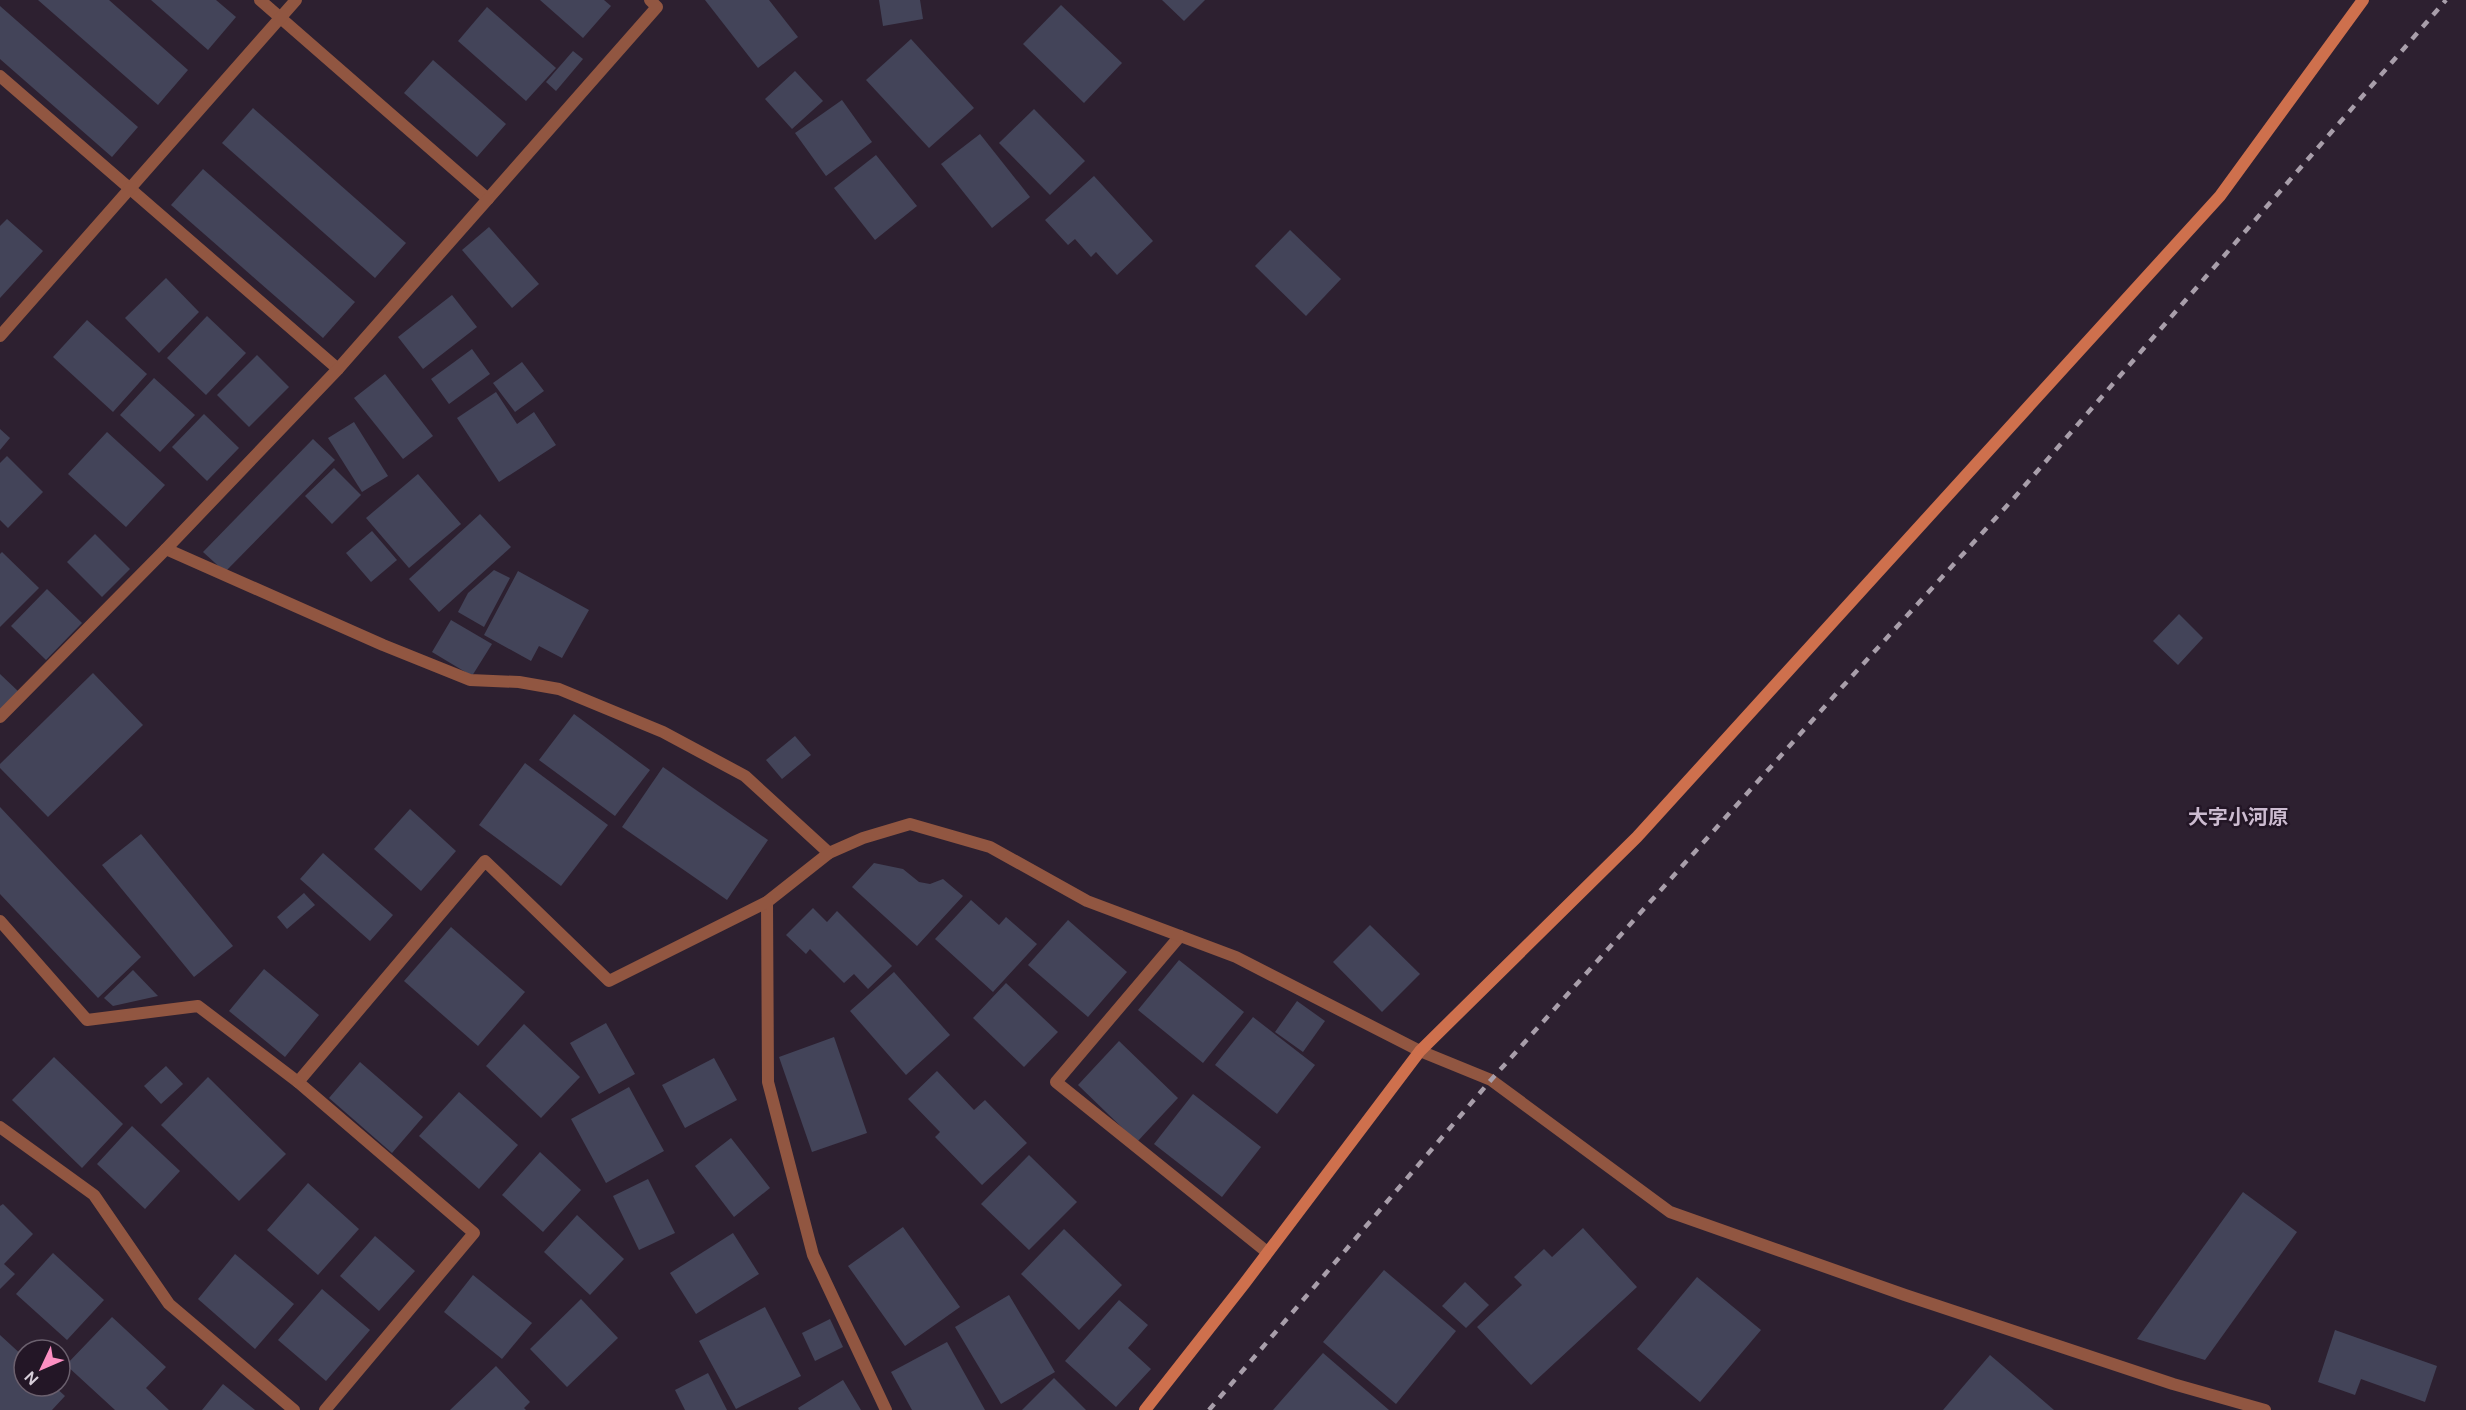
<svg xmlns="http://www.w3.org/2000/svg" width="2466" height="1410" font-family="'DM Sans','Noto Sans JP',sans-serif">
<rect width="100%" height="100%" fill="#2d2030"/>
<g fill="#434459">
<path d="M38,0h71l79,70 -30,35z"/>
<path d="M151,0h65l20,17 -28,33z"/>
<path d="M540,0h64l7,6 -28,32z"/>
<path d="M705,0h64l29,37 -40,31z"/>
<path d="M879,0h41l3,19 -40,7z"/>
<path d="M1162,0h43l-21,21z"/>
<path d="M1061,5l61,58 -38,40 -61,-59z"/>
<path d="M0,6l138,121 -26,30 -112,-98z"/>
<path d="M487,7l69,61 -30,33 -68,-60z"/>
<path d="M911,39l63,69 -45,40 -63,-68z"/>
<path d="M573,51l10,8 -27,32 -10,-9z"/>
<path d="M433,60l73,64 -29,33 -73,-64z"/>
<path d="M795,71l28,30 -31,28 -27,-30z"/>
<path d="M842,100l30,42 -46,34 -31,-43z"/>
<path d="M253,108l153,135 -31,35 -153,-135z"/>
<path d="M1034,109l51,52 -35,34 -51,-52z"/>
<path d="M980,134l50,63 -38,31 -51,-64z"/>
<path d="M876,155l41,51 -42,34 -41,-52z"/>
<path d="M203,169l152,133 -32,36 -152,-133z"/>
<path d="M1094,176l59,65 -36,34 -21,-23 -5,5 -16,-18 -7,6 -23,-25z"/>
<path d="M7,219l36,32 -43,47v-72z"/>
<path d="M489,227l50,57 -27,24 -50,-58z"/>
<path d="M1290,230l51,49 -35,37 -51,-50z"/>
<path d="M166,278l33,34 -40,41 -34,-35z"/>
<path d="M452,295l25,32 -54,42 -25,-32z"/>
<path d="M207,316l39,37 -40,42 -39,-37z"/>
<path d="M87,320l60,54 -34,38 -60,-55z"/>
<path d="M472,349l18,25 -41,30 -18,-25z"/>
<path d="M257,355l32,32 -40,40 -32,-32z"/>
<path d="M522,362l22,29 -29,21 -22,-29z"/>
<path d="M385,374l48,62 -30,23 -49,-61z"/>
<path d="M154,378l41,37 -35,37 -40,-37z"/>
<path d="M496,392l21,32 17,-12 22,33 -57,37 -42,-64z"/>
<path d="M204,414l35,34 -32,33 -35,-34z"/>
<path d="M354,422l34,54 -26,16 -34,-54z"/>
<path d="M0,429l10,9 -10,12z"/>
<path d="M107,432l58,53 -39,42 -58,-53z"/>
<path d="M313,439l22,21 -110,112 -22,-20z"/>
<path d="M7,456l36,36 -35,36 -8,-8v-57z"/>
<path d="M334,468l27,27 -29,29 -27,-28z"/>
<path d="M418,474l43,50 -52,44 -43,-50z"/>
<path d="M480,514l31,33 -72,65 -30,-33z"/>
<path d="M372,531l25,29 -26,22 -25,-29z"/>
<path d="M95,534l35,35 -28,28 -35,-35z"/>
<path d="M2,552l37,36 -39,39v-73z"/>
<path d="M494,570l16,8 -26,49 -26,-15 10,-19z"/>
<path d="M518,571l71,39 -27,48 -23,-12 -8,15 -47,-26z"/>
<path d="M47,589l35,34 -36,37 -35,-34z"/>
<path d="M2179,614l24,24 -25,27 -25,-24z"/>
<path d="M451,620l41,24 -20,32 -40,-24z"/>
<path d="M93,673l50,52 -95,92 -48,-49v-4z"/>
<path d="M0,674l19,18 -19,20z"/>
<path d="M574,714l76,56 -35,46 -76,-56z"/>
<path d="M795,736l16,19 -29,24 -16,-19z"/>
<path d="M525,763l83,62 -47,61 -82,-61z"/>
<path d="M663,767l105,73 -41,60 -105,-73z"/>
<path d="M0,807l141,150 -43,41 -98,-104z"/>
<path d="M410,809l46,42 -35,40 -47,-42z"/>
<path d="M141,834l92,112 -39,31 -92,-112z"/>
<path d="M323,853l70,62 -23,26 -70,-62z"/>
<path d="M874,863l29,6 16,13 11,2 13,-5 20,17 -46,50 -65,-59z"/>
<path d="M304,893l11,12 -28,24 -10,-12z"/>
<path d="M971,900l28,25 7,-8 31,27 -44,48 -58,-53z"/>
<path d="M813,908l14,14 10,-11 55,55 -24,23 -14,-15 -10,9 -34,-34 -4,5 -20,-19z"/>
<path d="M1068,920l59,52 -39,45 -60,-52z"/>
<path d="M1370,925l50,49 -38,38 -49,-50z"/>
<path d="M451,927l74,65 -47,54 -74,-65z"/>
<path d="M1179,960l65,52 -41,51 -65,-53z"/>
<path d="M264,969l55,46 -34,42 -56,-46z"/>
<path d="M133,970l25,26 -45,10 -9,-8z"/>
<path d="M894,972l56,63 -44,40 -56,-64z"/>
<path d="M1006,983l52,49 -34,35 -51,-49z"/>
<path d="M1297,1001l28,20 -22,31 -28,-20z"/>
<path d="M1253,1017l62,48 -38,49 -62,-49z"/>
<path d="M606,1023l29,51 -36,20 -29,-51z"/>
<path d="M524,1024l56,53 -39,41 -55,-52z"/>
<path d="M834,1037l33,96 -55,19 -33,-95z"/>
<path d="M1119,1041l59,57 -41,44 -59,-57z"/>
<path d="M54,1057l69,67 -41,44 -70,-68z"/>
<path d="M714,1058l23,42 -52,28 -23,-43z"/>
<path d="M360,1062l63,55 -31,36 -63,-55z"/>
<path d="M166,1066l17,18 -22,20 -17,-18z"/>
<path d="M937,1071l37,39 11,-10 42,43 -45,42 -47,-48 5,-5 -32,-33z"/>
<path d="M208,1077l78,77 -47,47 -78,-76z"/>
<path d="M629,1087l35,64 -58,32 -35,-64z"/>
<path d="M459,1092l59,53 -39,44 -60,-53z"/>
<path d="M1193,1094l68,53 -39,50 -68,-53z"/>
<path d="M132,1126l48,45 -35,38 -48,-45z"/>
<path d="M731,1138l39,50 -36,29 -39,-51z"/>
<path d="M540,1152l41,38 -38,42 -41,-37z"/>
<path d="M1029,1155l48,47 -48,48 -48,-46z"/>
<path d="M648,1179l27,54 -36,17 -26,-54z"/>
<path d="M308,1183l51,46 -41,46 -51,-45z"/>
<path d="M2243,1192l54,40 -92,128 -68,-21z"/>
<path d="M3,1204l30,30 -29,30 11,10 -15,15v-83z"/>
<path d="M577,1215l47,44 -34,36 -46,-43z"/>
<path d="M903,1227l57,80 -55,39 -57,-80z"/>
<path d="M1583,1228l54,59 -106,98 -54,-58 45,-42 -8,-8 30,-28 8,8z"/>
<path d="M1064,1229l58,56 -43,45 -58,-56z"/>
<path d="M733,1233l26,41 -63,40 -26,-41z"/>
<path d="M375,1236l40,35 -36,40 -39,-35z"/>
<path d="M53,1253l51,47 -37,40 -51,-46z"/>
<path d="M235,1254l59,50 -39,45 -57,-50z"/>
<path d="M1384,1270l72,61 -60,73 -73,-62z"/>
<path d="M473,1275l59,48 -30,36 -58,-47z"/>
<path d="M1697,1277l64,53 -61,72 -63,-53z"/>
<path d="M1465,1282l24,23 -23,23 -24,-22z"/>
<path d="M322,1289l48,41 -44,51 -48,-41z"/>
<path d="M1009,1295l46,77 -54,32 -46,-77z"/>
<path d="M581,1299l37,39 -51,49 -37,-38z"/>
<path d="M1119,1300l29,25 -20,23 23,21 -35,38 -51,-46z"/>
<path d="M765,1307l36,69 -65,33 -37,-68z"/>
<path d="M112,1317l54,50 -20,21 23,22h-54l-49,-45z"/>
<path d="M830,1319l13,28 -28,14 -13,-28z"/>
<path d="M2335,1330l102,36 -12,36 -64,-23 -6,16 -37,-13z"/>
<path d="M0,1335l24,22v29h30l11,10 -13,14h-52z"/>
<path d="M947,1342l38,68h-73l-21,-38z"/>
<path d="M1323,1353l66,57h-116z"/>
<path d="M1990,1355l64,55h-111z"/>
<path d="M496,1366l34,36 -6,6 2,2h-76z"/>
<path d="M708,1373l19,37h-42l-10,-20z"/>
<path d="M1054,1378l32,32h-64z"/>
<path d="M843,1380l18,30h-62l-1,-2z"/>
<path d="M223,1384l32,26h-53z"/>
</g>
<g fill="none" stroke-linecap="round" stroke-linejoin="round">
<g stroke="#915641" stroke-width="12">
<path d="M0,76l338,293"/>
<path d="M1180,936l-124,146 211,170"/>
</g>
<g stroke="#915641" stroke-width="12">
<path d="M260,0l228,199"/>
<path d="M0,336l296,-336"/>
<path d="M166,549l217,96 87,35 49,2 40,7 104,43 82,44 84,77 34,-15 47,-14 80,23 97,54 149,56 184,94 71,29 179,132 235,83 268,89 92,26"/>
<path d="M0,717l166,-168 172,-180 319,-362 -7,-7"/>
<path d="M829,853l-62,49 1,180 45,173 73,155"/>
<path d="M0,921l87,99 111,-14 100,76 187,-221 124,120 158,-79"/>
<path d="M298,1082l176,151 -149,177"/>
<path d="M0,1127l94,68 75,109 125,106"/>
</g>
<path stroke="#ce704d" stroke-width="12" d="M1145,1410l99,-126 176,-233 217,-214 583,-641 143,-196"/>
<path stroke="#a89eaa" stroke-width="4.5" stroke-dasharray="8 8" stroke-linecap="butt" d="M1209,1410l282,-330 353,-395 170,-187 432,-498"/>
</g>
<g text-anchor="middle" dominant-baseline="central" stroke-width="5" stroke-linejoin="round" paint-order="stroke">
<g font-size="20" font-weight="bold" fill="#ccbbd0" stroke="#231626">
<text x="2238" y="817">大字小河原</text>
</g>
</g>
<g transform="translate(42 1368) rotate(226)"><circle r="28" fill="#231626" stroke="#6b606e" stroke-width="1.5"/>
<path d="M0-4.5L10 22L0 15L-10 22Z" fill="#fc8fc2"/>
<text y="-9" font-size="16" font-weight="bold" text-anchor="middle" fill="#d7ced9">N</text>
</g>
</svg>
